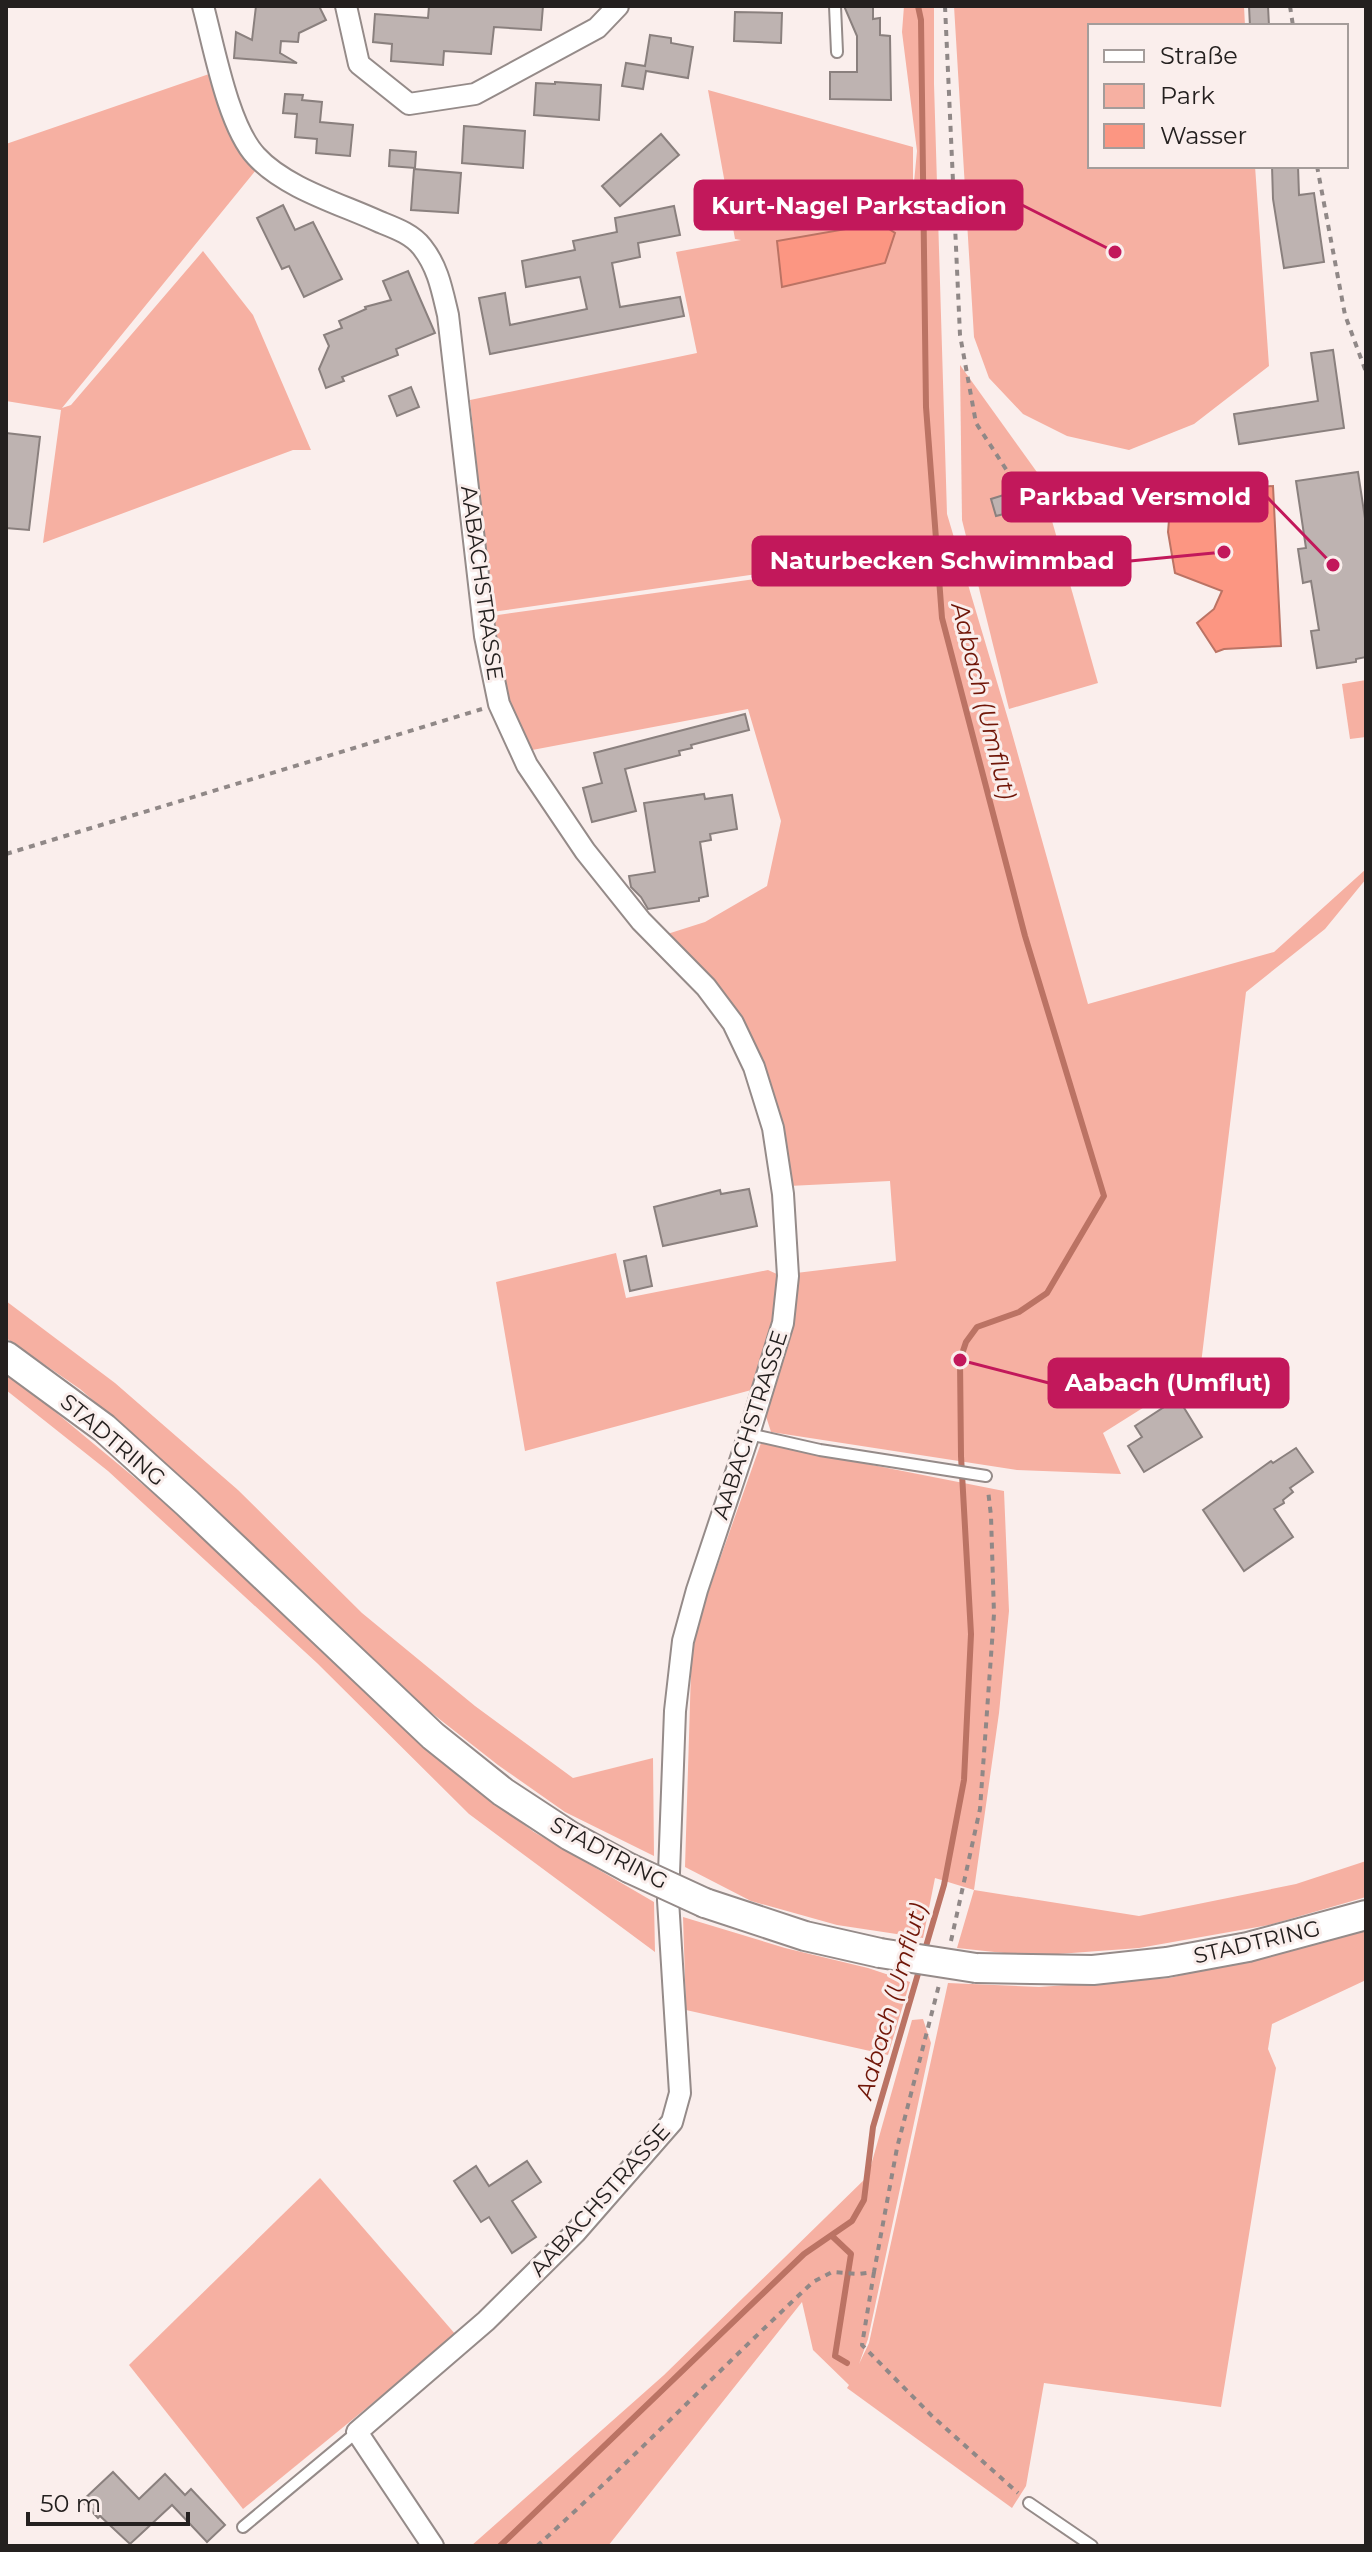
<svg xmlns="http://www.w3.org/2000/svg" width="1372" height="2552" font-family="Montserrat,sans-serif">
<rect width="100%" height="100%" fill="#faeeec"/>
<g fill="#f6b0a2">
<path d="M904,6h30v78l13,430 61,205 80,285 186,-52 92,-83v10l-41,50 -79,63 -46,380 -97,61 18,41 -104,-4 -246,-38 -7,-22 32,-137 100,-12 -6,-80 -101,5 -40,-147 -88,-103 44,-14 62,-36 14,-65 -33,-112 -221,42 -25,-68 -11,-67 435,-61 -1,-5 -433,62 -22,-212 227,-47 -21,-101 65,-12 -6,-1 -27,-149 205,57v46l4,-42 -15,-119z"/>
<path d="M954,6h290l1,20h-155v140h165l14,200 -75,58 -65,26 -62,-14 -44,-22 -34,-36 -15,-41z"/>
<path d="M212,73l19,55 25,42 -194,238 9,-3 132,-154 50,64 58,135h-18l-250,93 18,-133 -55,-9v-257z"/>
<path d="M960,365l79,110 59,208 -89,26 -47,-189z"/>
<path d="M1366,680v57l-16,2 -8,-55z"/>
<path d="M616,1253l10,45 142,-28 11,5 -1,32 -23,82 -230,62 -29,-169z"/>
<path d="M6,1301l109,82 123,107 124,123 113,93 98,72 80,-20 1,98 -89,-44 -67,-47 -88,-69 -252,-239 -78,-68 -74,-51z"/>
<path d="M6,1371l153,127 301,280 74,54 120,70 1,50 -186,-138 -152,-151 -209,-192 -102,-81z"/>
<path d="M761,1443l243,48 5,120 -10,102 -25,177 165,26 157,-32 70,-23v36l-97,28 -130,23 -108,8 -74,-8 17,-58 -39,-12 -12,60 -86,-13 -86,-24 -66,-34 7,-229z"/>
<path d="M683,1917l102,31 83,20 42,14 -22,73 -202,-45z"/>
<path d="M1366,1925v55l-94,44 -4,25 8,19 -55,339 -177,-24 -18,103 -14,22 -165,-120 2,-3 -36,-35 -11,-48 -194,244h-137l193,-171 204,-199 44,-156 11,-1 8,24 -63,296 -9,25 10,-21 79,-360 91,4 131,-9 174,-45z"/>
<path d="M320,2178l136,157 -213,174 -114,-144z"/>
</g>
<g fill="#fc9682" stroke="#bb7364" stroke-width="2">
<path d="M880,223l15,10 -10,30 -103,24 -5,-46z"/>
<path d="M1273,486l8,160 -57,3 -8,3 -19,-29 17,-14 8,-18 -47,-18 -7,-41 1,-12 19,-30h29z"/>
</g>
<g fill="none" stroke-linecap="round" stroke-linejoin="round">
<g stroke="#bb7364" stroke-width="6">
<path d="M918,6l3,14 5,387 16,211 83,318 79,260 -57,97 -28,19 -42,15 -11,15 -6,18 1,96 10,178 -7,146 -20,105 -20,68"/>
<path d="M832,2236l19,18 -16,102 12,7"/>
<path d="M500,2546l304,-292 48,-33 12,-21 9,-73 47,-160"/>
</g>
</g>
<g fill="#beb3b1" stroke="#8a807e" stroke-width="2">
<path d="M256,6h63l7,14 -27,13 -1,9 -17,-1 -1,12 17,10 -63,-5 2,-26 16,8z"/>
<path d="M429,6h114l-2,24 -47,-3 -3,27 -47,-3 -1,14 -52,-4 1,-17 -19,-2 2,-28 53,4z"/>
<path d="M844,6h29v13l7,-1v17l10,1 1,64 -61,-1v-27h27v-36z"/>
<path d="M1249,6h19l1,20h-19z"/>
<path d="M735,12l47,1 -1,30 -47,-2z"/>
<path d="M650,35l21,3v5l22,4 -5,31 -42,-7 -3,18 -21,-3 4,-23 19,3z"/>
<path d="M555,82l46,3 -2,35 -65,-5 2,-32 19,1z"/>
<path d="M285,94l18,1 -1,5 20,2 -2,20 33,3 -3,31 -34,-3 1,-14 -22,-2 2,-23 -14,-1z"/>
<path d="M464,126l61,5 -2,37 -61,-5z"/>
<path d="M661,134l18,21 -59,51 -18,-20z"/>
<path d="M390,150l26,2 -1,16 -26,-2z"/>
<path d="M1272,166h26l1,29 15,-2 10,69 -40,6 -11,-69z"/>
<path d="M414,169l47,4 -3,40 -47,-3z"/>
<path d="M283,205l12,25 18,-8 29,57 -38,18 -15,-31 -7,3 -25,-51z"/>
<path d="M674,206l6,29 -42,8 2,14 -28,6 8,44 60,-10 4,19 -194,38 -11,-56 26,-5 5,32 77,-16 -7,-32 -54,10 -4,-26 53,-11 -2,-9 44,-9 -2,-14z"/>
<path d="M408,271l27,62 -39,16 2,6 -56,22 2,4 -18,7 -7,-19 10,-23 -5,-11 18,-7 -3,-7 27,-12 -1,-2 26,-7 -8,-19z"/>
<path d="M1333,350l11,78 -105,16 -5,-30 84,-13 -7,-48z"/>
<path d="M411,387l8,20 -22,9 -8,-20z"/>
<path d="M6,433l34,4 -11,93 -23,-2z"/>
<path d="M1358,472l8,53v132l-10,2v3l-39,6 -6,-37 8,-1 -8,-49 -8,2 -5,-34 8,-1 -10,-67z"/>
<path d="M1007,494l5,18 -16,4 -5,-17z"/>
<path d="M745,714l4,16 -58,15 1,3 -13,3 1,4 -55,14 11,42 -44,11 -9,-34 19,-5 -8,-30z"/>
<path d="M704,794l1,5 27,-4 5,34 -27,5 1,6 -11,2 8,54 -9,2v3l-51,8 -7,-12 -10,-10 -2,-11 26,-4 -11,-69z"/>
<path d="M749,1189l8,37 -94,20 -9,-39 66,-17 1,4z"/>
<path d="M646,1256l6,30 -22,5 -6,-30z"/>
<path d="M1178,1398l24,39 -58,35 -16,-26 14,-9 -7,-11z"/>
<path d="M1296,1448l17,24 -23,16 3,4 -10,8 1,3 -10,6 19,28 -49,34 -41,-61 68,-49 2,2z"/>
<path d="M527,2161l14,21 -29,19 24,36 -24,16 -23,-36 -8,5 -27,-41 22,-15 13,20z"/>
<path d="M113,2472l26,27 26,-25 20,21 6,-6 34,36 -18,17 -35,-37 -42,39 -30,-28 -2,2 -16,-17z"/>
</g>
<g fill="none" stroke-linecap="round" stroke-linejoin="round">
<defs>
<g id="lane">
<path d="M835,6l2,46"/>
<path d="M749,1434l71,16 166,26"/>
<path d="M1029,2503l63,43"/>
<path d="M243,2527l114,-95"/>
</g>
<g id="street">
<path d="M203,6c11,41 25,120 53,150 29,32 85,48 124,66 15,6 32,12 42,25 16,20 20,43 26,68l37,321 14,68 28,61 58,86 56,70 65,66 27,36 21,44 19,61 10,66 5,82 -5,47 -34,111 -52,156 -14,51 -8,70 -7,189 12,193 -8,29 -97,111 -89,88 -129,111 76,114"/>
<path d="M346,6l13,58 50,40 66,-10 122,-66 21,-22"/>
</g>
<g id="secondary">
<path d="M6,1356l98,72 83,75 246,233 70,56 67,44 59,32"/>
<path d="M705,1903l100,33 75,17"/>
<path d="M976,1968l117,2 74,-8 81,-15 118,-32"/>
</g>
</defs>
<use href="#lane" stroke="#958b89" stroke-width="14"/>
<use href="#street" stroke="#958b89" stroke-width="24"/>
<use href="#secondary" stroke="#958b89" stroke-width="32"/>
<g stroke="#908887" stroke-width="4" stroke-dasharray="6 6" stroke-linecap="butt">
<path d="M945,6l15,329 16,88 39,60"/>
<path d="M1290,6l3,20"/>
<path d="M1317,166l28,149 21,57"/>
<path d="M6,854l476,-145"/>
<path d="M951,1941l29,-132 14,-195 -3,-98 -3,-26"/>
<path d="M874,2272l-12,73 69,70 87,78"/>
<path d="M537,2546c94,-85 183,-177 276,-264l19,-10 27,2 15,-2 23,-124 42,-163"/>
</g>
<use href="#lane" stroke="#fff" stroke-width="10"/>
<use href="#street" stroke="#fff" stroke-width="20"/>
<use href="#secondary" stroke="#fff" stroke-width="28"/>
<defs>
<g id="secondary-bridge">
<path d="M629,1868l76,35"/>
<path d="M880,1953l96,15"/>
</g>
</defs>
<use href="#secondary-bridge" stroke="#958b89" stroke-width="32" stroke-linecap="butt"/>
<use href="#secondary-bridge" stroke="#fff" stroke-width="28"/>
</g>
<g text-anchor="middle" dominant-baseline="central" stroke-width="6" stroke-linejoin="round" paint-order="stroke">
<g font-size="22" fill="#24201f" stroke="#faeeec">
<text transform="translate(482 583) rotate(82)">AABACHSTRASSE</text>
<text transform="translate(750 1425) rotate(-72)">AABACHSTRASSE</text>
<text transform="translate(113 1440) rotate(40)">STADTRING</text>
<text transform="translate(609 1853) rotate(28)">STADTRING</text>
<text transform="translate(1257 1942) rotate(-13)">STADTRING</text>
<text transform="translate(600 2200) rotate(-48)">AABACHSTRASSE</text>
</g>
<g font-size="24" font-style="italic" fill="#701608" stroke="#faeeec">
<text transform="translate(984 701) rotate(76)">Aabach (Umflut)</text>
<text transform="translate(891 2001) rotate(-74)">Aabach (Umflut)</text>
</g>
</g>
<path fill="none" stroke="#c2185b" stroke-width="3" d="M1115 252L1022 205M1333 565L1267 497M1224 552L1130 561M960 1360L1049 1383"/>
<g fill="#c2185b" stroke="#faeeec" stroke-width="3">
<circle cx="1115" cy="252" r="8"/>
<circle cx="1333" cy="565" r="8"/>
<circle cx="1224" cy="552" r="8"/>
<circle cx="960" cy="1360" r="8"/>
</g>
<g fill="#c2185b" stroke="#c2185b" stroke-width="3">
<rect x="695" y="181" width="327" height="48" rx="8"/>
<rect x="1003" y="473" width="264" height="48" rx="8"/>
<rect x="753" y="537" width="377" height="48" rx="8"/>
<rect x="1049" y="1359" width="239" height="48" rx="8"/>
</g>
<g font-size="24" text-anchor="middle" font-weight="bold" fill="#fff">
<text x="859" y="214">Kurt-Nagel Parkstadion</text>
<text x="1135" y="505">Parkbad Versmold</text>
<text x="942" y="569">Naturbecken Schwimmbad</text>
<text x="1168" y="1391">Aabach (Umflut)</text>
</g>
<rect width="1372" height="2552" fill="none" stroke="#24201f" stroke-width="16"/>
<rect x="1088" y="24" width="260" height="144" fill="#faeeec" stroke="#a49c9a" stroke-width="2"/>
<rect x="1104" y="50" width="40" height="12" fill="#ffffff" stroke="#a49c9a" stroke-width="2"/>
<text x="1160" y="64" font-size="24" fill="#24201f">Straße</text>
<rect x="1104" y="84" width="40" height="24" fill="#f6b0a2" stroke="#a49c9a" stroke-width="2"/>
<text x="1160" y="104" font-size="24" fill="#24201f">Park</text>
<rect x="1104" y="124" width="40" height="24" fill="#fc9682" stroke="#a49c9a" stroke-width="2"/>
<text x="1160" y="144" font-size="24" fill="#24201f">Wasser</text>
<path d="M28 2512v12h160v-12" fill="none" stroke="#24201f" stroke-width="4"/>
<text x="40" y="2512" font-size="24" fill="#24201f" stroke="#faeeec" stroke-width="6" paint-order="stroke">50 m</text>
</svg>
